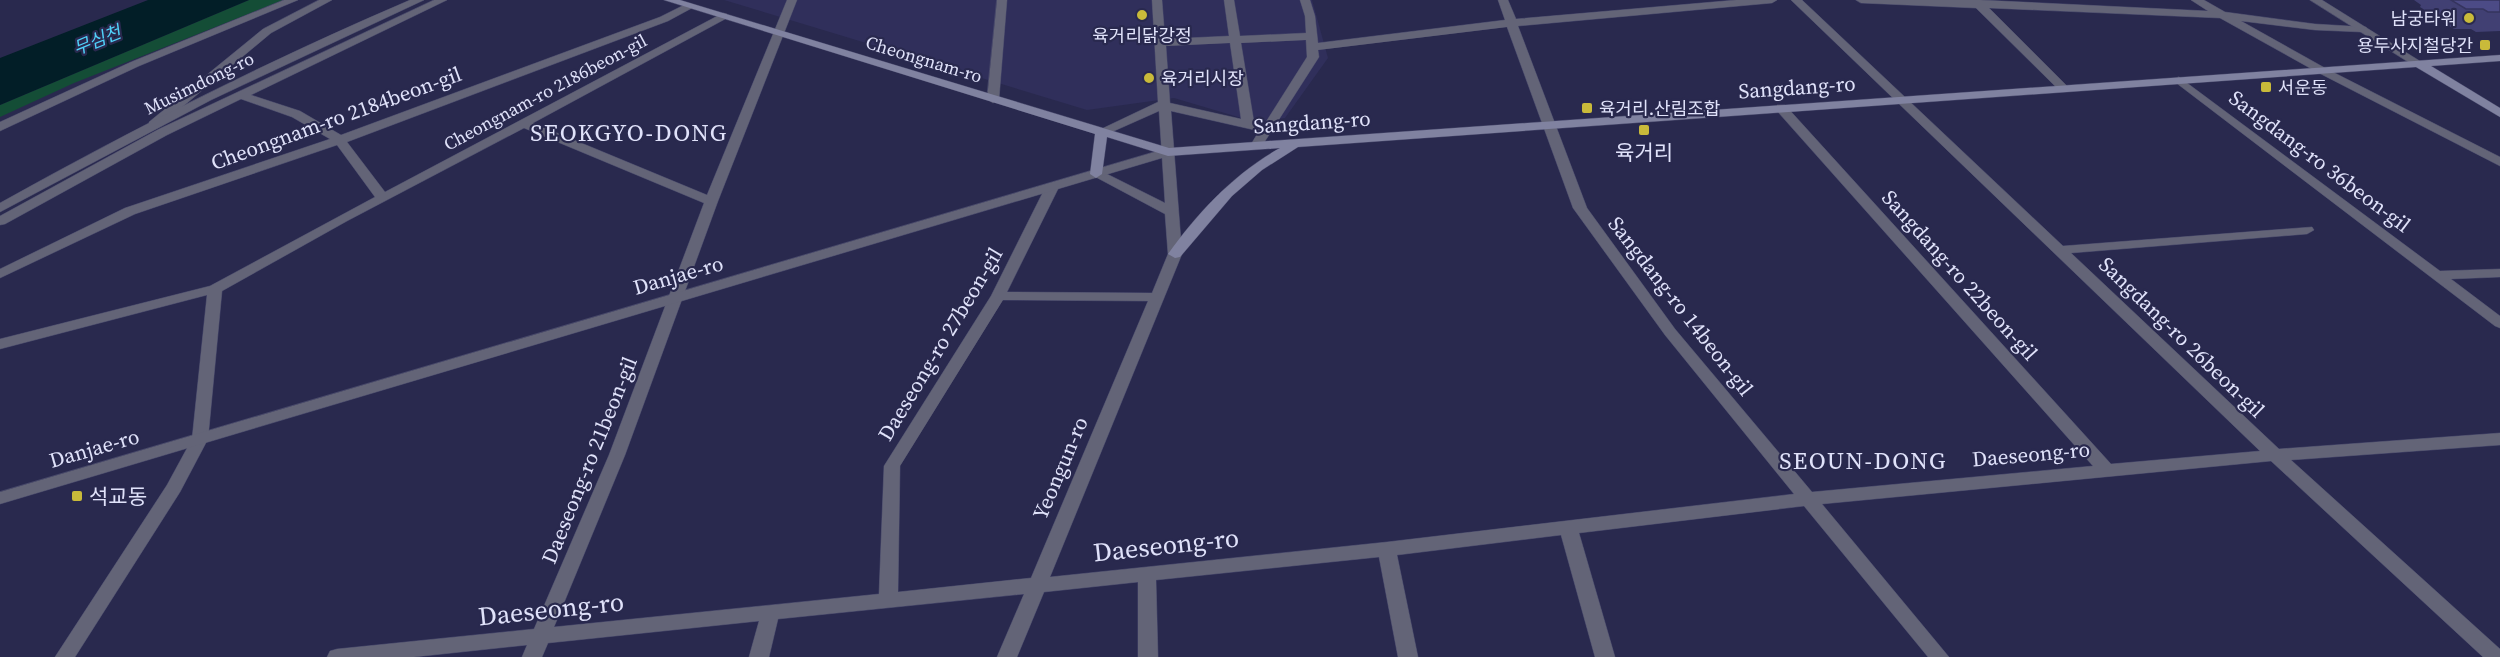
<svg xmlns="http://www.w3.org/2000/svg" width="2500" height="657" font-family="'Source Serif 4','Noto Sans KR',serif">
<rect width="100%" height="100%" fill="#29294e"/>
<path fill="#302f5b" d="M724,0h588l16,58 -43,60 -30,4 -81,-24 -87,12z"/>
<path fill="#144d36" d="M249,0h35l-210,83 -74,34v-12z"/>
<path fill="#021e27" d="M148,0h101l-249,105v-47z"/>
<g fill="none" stroke-linecap="round" stroke-linejoin="round">
<defs>
<g id="minor">
<path d="M284,0h14l-159,66 -139,65v-9l131,-60z"/>
<path d="M319,0h13l-61,33 -114,95h-8v-6l114,-93z"/>
<path d="M434,0h13l-196,95 49,16 41,24 319,-118 28,-14 4,1v4l-24,13 -321,121 38,50 338,-179 4,1v4l-194,105 174,72 80,-195h10l-79,201 -93,254 -71,172 325,-33 5,-128 107,-170 56,-112h10l2,3 -52,105 145,1 16,-39 -3,-40 -75,-40 1,-3h10l64,32 -6,-92 -54,24h-8l-2,-3 63,-30 -6,-102h10l3,39 64,-3 -5,-36h10l6,36 66,-3 -1,-17 -5,-16h10l5,16 3,27 187,-23 -7,-20h10l8,19 220,-19h41l-5,3 -254,23 69,182 88,121 137,163 281,-26 -316,-355v-6h8l326,359 149,-13 -469,-451h11l261,246 249,-19 2,3 -7,4 -236,19 208,196 221,-16v12l-209,15 209,189v8h-17l-212,-196 -449,43 127,153h-21l-124,-151 -225,27 36,124h-20l-34,-122 -164,20 21,102h-20l-19,-100 -223,23 2,77h-20v-75l-94,10 -27,65h-20l27,-63 -246,25 -9,38h-20l10,-36 -211,22 -6,14h-20l5,-12 -113,12h-87l3,-6 7,-2 197,-20 75,-174 95,-252 -180,-75 -177,93 -125,70 -14,148 -28,53 -105,165h-20l112,-172 25,-46 15,-144 -207,54v-10l210,-53 165,-89 -38,-52 -202,69 -135,64v-9l125,-61 205,-69 -38,-22 -51,-18 -74,36 -162,89 -5,1v-9l159,-87zM1507,27l66,181 92,127 129,159 -407,48 -337,35 132,-323 -11,-143 88,20 -9,15 2,3h8l59,-92 -1,-7zM1306,40l1,17 -43,68 -10,-3 -13,-79zM1230,43l11,76 -71,-16 -4,-57zM1003,300l145,1 -117,277 -133,14 2,-126z"/>
<path d="M997,0h10l-8,99 -6,4 -6,-4z"/>
<path d="M1856,0h124l228,11 -17,-11h13l21,12 90,12 51,3 1,2 -5,3 -47,-2 -74,-9 84,47 175,89v9l-183,-94 -97,-54 -231,-10 78,78v4h-8l-83,-82 -115,-5z"/>
<path d="M2179,77l261,194 60,-2v8l-49,2 49,37v12l-5,-2 -320,-244 -2,-2z"/>
</g>
<g id="tertiary">
<path d="M410,0h14l-213,100 -211,112v-9c134,-75 270,-143 410,-203z"/>
<path d="M2310,0h12l101,63 -6,3 -4,-1z"/>
<path d="M1168,148l4,1v6l-1172,349v-12z"/>
</g>
<path id="secondary" d="M664,0h16l489,148 1331,-93v6l-69,5 69,42v9l-84,-50 -1118,80 -36,23 -30,26 -52,61 -5,1 -7,-4c30,-42 67,-81 112,-106l-112,8 -61,-19 -5,37 -6,4 -6,-4 5,-40z"/>
</defs>
<use href="#minor" stroke="#46476a" stroke-width="1"/>
<use href="#tertiary" stroke="#46476a" stroke-width="1"/>
<use href="#secondary" stroke="#46476a" stroke-width="1"/>
<use href="#minor" fill="#636477" fill-rule="evenodd"/>
<use href="#tertiary" fill="#636477" fill-rule="evenodd"/>
<use href="#secondary" fill="#8082a0" fill-rule="evenodd"/>
</g>
<path fill="#414073" d="M2414,0h86v31l-24,1 -5,-3h-17l-34,-22 1,-2z"/>
<path fill="#4c4b86" stroke="#35345e" stroke-width="1.5" d="M2451,0h49v12h-12l-5,-3h-17z"/>
<g fill="#c9ba3a" stroke="#29294e" stroke-width="2">
<circle cx="1142" cy="15" r="6"/>
<circle cx="2469" cy="18" r="6"/>
<rect x="2479" y="39" width="12" height="12" rx="3"/>
<circle cx="1149" cy="78" r="6"/>
<rect x="2260" y="81" width="12" height="12" rx="3"/>
<rect x="1581" y="102" width="12" height="12" rx="3"/>
<rect x="1638" y="124" width="12" height="12" rx="3"/>
<rect x="71" y="490" width="12" height="12" rx="3"/>
</g>
<g text-anchor="middle" dominant-baseline="central" stroke-width="4.5" stroke-linejoin="round" paint-order="stroke">
<g font-size="18" fill="#e0e2fa" stroke="#29294e" text-anchor="start">
<text x="2457" y="18" text-anchor="end">남궁타워</text>
<text x="1142" y="35" text-anchor="middle">육거리닭강정</text>
<text x="2473" y="45" text-anchor="end">용두사지철당간</text>
<text x="1161" y="78">육거리시장</text>
<text x="2278" y="87">서운동</text>
<text x="1599" y="108">육거리.산림조합</text>
</g>
<g font-size="18" font-style="italic" fill="#50d2fa" stroke="#29294e">
<text transform="translate(97 40) rotate(-22)">무심천</text>
</g>
<g font-size="18" fill="#e0e2fa" stroke="#29294e">
<text transform="translate(924 59) rotate(17)">Cheongnam-ro</text>
<text transform="translate(199 83) rotate(-26)">Musimdong-ro</text>
<text transform="translate(545 92) rotate(-28)">Cheongnam-ro 2186beon-gil</text>
</g>
<g font-size="21" fill="#e0e2fa" stroke="#29294e">
<text transform="translate(1797 87) rotate(-4)">Sangdang-ro</text>
<text transform="translate(336 118) rotate(-20)">Cheongnam-ro 2184beon-gil</text>
<text transform="translate(1312 122) rotate(-4)">Sangdang-ro</text>
<text transform="translate(2320 161) rotate(37)">Sangdang-ro 36beon-gil</text>
<text transform="translate(678 275) rotate(-16)">Danjae-ro</text>
<text transform="translate(1960 275) rotate(48)">Sangdang-ro 22beon-gil</text>
<text transform="translate(1681 306) rotate(52)">Sangdang-ro 14beon-gil</text>
<text transform="translate(2182 337) rotate(44)">Sangdang-ro 26beon-gil</text>
<text transform="translate(940 344) rotate(-59)">Daeseong-ro 27beon-gil</text>
<text transform="translate(94 448) rotate(-16)">Danjae-ro</text>
<text transform="translate(2031 454) rotate(-5)">Daeseong-ro</text>
<text transform="translate(589 460) rotate(-68)">Daeseong-ro 21beon-gil</text>
<text transform="translate(1060 468) rotate(-67)">Yeongun-ro</text>
</g>
<g font-size="21" fill="#e0e2fa" stroke="#29294e">
<text x="1644" y="152">육거리</text>
<text x="89" y="496" text-anchor="start">석교동</text>
</g>
<g font-size="24" letter-spacing="1.5" fill="#e0e2fa" stroke="#29294e">
<text x="629" y="132">SEOKGYO-DONG</text>
<text x="1863" y="460">SEOUN-DONG</text>
</g>
<g font-size="26" fill="#e0e2fa" stroke="#29294e">
<text transform="translate(1166 545) rotate(-6)">Daeseong-ro</text>
<text transform="translate(551 609) rotate(-6)">Daeseong-ro</text>
</g>
</g>
</svg>
